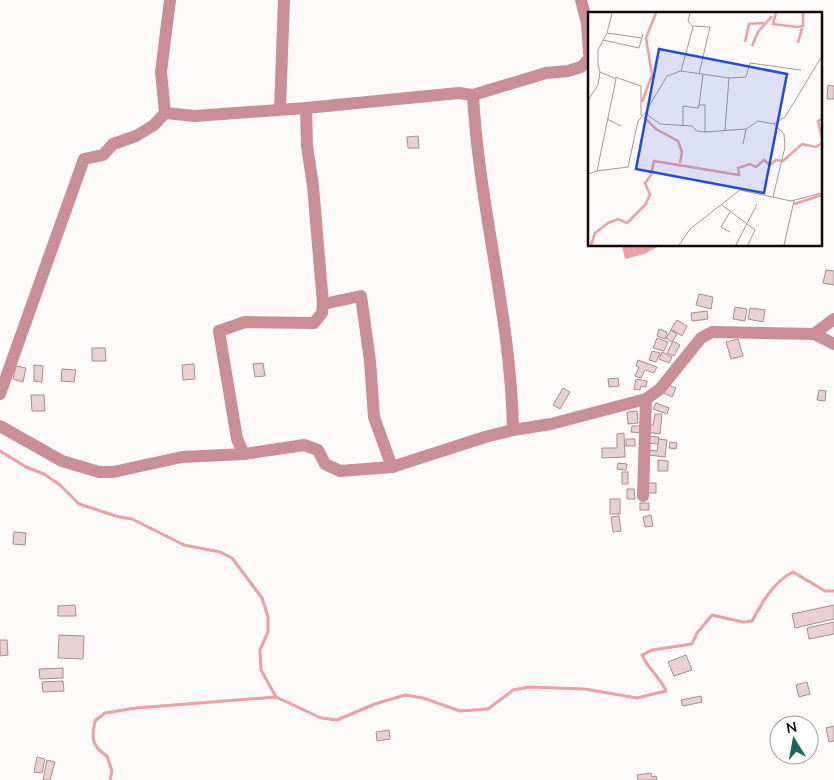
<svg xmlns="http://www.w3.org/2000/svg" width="834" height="780" font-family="Mulish,sans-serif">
<rect width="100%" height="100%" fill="#fffafa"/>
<path fill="#ef9ea5" d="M622,245h39l-17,9 -19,5z"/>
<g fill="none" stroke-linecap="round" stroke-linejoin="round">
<g stroke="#ef9ea5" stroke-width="3">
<path d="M0,451l26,16 18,7 16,11 19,19 40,13 13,2 52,26 36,7 12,6 30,40 6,19v15l-8,18 1,20 15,27"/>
<path d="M110,780l2,-9 -5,-15c-15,-10 -16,-17 -12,-35l10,-8 31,-5 140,-11 45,21 16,2 38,-16 30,-9 18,3 37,13 28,-2 25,-19 16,-3 56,2 52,9 29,-7c-6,-14 -18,-22 -24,-36l10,-5 40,-6 5,-11 15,-18 31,7 9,-1c10,-18 22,-40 41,-49l32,19h9"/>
</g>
</g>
<g fill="#e9d1d3" stroke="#a48e8f">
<path d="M828,85l6,1v13h-7z"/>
<path d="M418,136l1,12h-11l-1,-11z"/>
<path d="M826,270l8,1v14l-11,-2z"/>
<path d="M699,294l14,3 -2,12 -15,-4z"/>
<path d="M735,307l12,2 -2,12 -12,-2z"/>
<path d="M750,308l15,2 -2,12 -15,-3z"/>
<path d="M707,311l1,8 -16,2 -1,-8z"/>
<path d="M677,320l10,6 -5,10 -11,-7z"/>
<path d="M659,329l8,3 -2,7 -8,-3z"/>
<path d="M671,330l6,4 -5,8 -6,-4z"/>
<path d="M657,338l11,4 -4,9 -11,-3z"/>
<path d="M738,339l5,17 -12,3 -5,-17z"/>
<path d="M673,341l7,4 -6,11 -7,-3z"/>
<path d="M92,348h13l1,13h-14z"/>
<path d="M652,351l8,2 -4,9 -7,-2z"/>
<path d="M662,352l10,5 -3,6 -10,-4z"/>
<path d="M638,360l19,7 -3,6 -9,-3 -4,8 -6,-2 4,-9 -3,-1z"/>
<path d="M263,363l2,13 -10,1 -2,-13z"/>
<path d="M194,364l1,15 -12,1 -1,-15z"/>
<path d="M34,365l9,1 -1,16 -8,-1z"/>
<path d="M16,366l10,2 -3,14 -10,-3z"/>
<path d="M62,369l14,1 -2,12 -13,-1z"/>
<path d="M618,378l1,8 -10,1 -1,-8z"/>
<path d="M636,379l11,2 -1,6 -5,-1 -1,4 -6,-1z"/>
<path d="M668,385l8,3 -4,9 -8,-4z"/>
<path d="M563,388l7,4 -10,17 -7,-4z"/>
<path d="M819,390l7,1 -1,10 -8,-1z"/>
<path d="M31,395h13l1,16h-13z"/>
<path d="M656,403l13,5 -2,6 -14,-5z"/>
<path d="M637,411l1,12 -10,1 -1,-12z"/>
<path d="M655,414h7l-2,20 -14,-2 1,-7h6z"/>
<path d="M632,426h9v7l-10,-1z"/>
<path d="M624,433l1,24 -23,1v-10h15v-14z"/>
<path d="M648,436l11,1 -1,7 -11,-1z"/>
<rect x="626" y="439" width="9" height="7"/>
<path d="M659,439l8,1 -2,17 -16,-2 1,-5 7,1z"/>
<path d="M670,442l7,1 -1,6 -7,-1z"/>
<path d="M658,460l10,1v10h-10z"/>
<path d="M618,463l9,1 -1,6 -9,-1z"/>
<rect x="622" y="472" width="6" height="12"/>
<rect x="648" y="483" width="8" height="10"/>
<path d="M627,489h7l1,10h-8z"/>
<rect x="610" y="499" width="10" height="15"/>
<rect x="640" y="503" width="9" height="7"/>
<path d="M651,515l2,11 -8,1 -2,-10z"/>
<path d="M619,516l2,15 -8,1 -2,-15z"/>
<path d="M14,532l12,1 -1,12 -12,-1z"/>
<path d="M75,605l1,11h-18v-10z"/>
<path d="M834,605v14l-39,9 -3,-14z"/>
<path d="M834,622v12l-25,5 -2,-11z"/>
<path d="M59,635l25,1 -1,23 -25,-1z"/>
<path d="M0,640h7l1,15 -8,1z"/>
<path d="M686,655l6,15 -18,6 -6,-14z"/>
<path d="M63,668v10l-23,1 -1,-10z"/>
<path d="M63,681l1,10 -21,1 -1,-10z"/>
<path d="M807,682l3,12 -11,3 -3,-12z"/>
<path d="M701,696l1,6 -19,4 -2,-6z"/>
<path d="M834,726v15l-5,1 -3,-14z"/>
<path d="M389,730l1,9 -13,2 -1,-9z"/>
<path d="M37,757l8,2 -3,14 -8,-1z"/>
<path d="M47,760l8,2 -5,18h-7z"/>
<path d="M651,773l1,4 4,-1 1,4h-19l-1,-5z"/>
</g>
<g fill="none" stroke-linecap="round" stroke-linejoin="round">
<g stroke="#c98f94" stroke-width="12">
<path d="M581,0l6,23 2,30"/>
<path d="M473,95c6,112 38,222 40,335"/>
<path d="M306,108l1,38 6,40 10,118 38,-8 9,65 4,56 18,50"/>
<path d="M280,109l4,-109"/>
<path d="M165,113l30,3 111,-8 153,-15 14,2 73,-22 22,-2 13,-4 8,-8"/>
<path d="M814,334l20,10"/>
<path d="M0,394l84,-235 19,-4 10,-11 23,-8 18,-11 11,-12 -4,-41 9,-72"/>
<path d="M0,426l62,35 37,11h14l69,-15 62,-3 60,-9 14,5 7,14 15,7 52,-4 93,-30 28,-7 38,-6 95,-25 14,-10 41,-51 11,-6 102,2 20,-15"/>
<path d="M244,454l-7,-15 -18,-108 26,-9 69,1 8,-10 1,-9"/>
<path d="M643,496l3,-97"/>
</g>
</g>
<g transform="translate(588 12)">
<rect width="234" height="234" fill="#fffafa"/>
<path fill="none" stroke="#ef9ea5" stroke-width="2.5" d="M188,1l-3,11 24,3 6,-1v-13M157,30l4,-18 15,-1M210,31l4,-15M164,34l6,-14 14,-16M54,90l10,-27 -6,-37 10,-25M56,105l12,12 22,12 4,11 -2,11M234,107l-4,2 4,17M206,192l28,-9M3,233l4,-12 13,-10 10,-4 9,4 18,-18 5,-10 -5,-12 6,-8 3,-14 85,14 -1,-7 12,-4 6,3 8,-7 6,5 6,-5 7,1 19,-17 14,3 6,-4"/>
<path fill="none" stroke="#a09a9a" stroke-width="1" d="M105,14l17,1 -11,47M19,21l35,5M15,28l36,8 4,-14M93,59l48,7 17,-1 4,-14 51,7M115,63l-4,30h6v27M27,65l26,9v30M0,88l10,-15 2,-13M57,101l22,-37 14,-5 12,-44 -5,-6 2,-8M19,107l14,7M95,114v-20l15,2 1,-3M137,118l4,-52M155,132l3,-15M9,159l31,-4 10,-46 7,-8 15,11 32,2 5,5 8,1 41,-3 12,-8 16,3 11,-7 37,-61M0,162l9,-3 19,-92 -16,-7 -2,-7v-15l9,-17 5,-20M185,185l12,-50 -1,-13 -10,-10M134,193l33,25 -7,15M142,220l-9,-5 9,-15M91,233l11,-16 50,-39 51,11 31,-8M148,233l21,-41M196,233l10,-44"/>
<path fill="#1d4ed8" fill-opacity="0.15" stroke="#1d4ed8" stroke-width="2.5" d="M71,37l128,25 -23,119 -128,-24z"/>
<rect width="234" height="234" fill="none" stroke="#11090a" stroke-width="2.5"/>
</g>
<g transform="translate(794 740) rotate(349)"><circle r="24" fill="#ffffff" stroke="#a09d9d"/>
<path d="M0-4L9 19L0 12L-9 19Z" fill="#196766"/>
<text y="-8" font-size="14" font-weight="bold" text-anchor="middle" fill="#11090a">N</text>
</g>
</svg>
